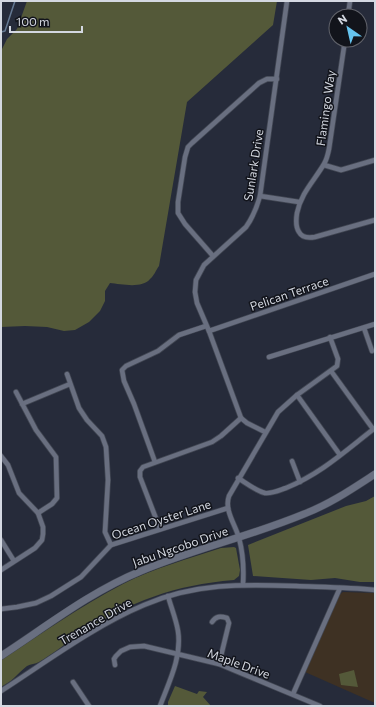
<svg xmlns="http://www.w3.org/2000/svg" width="376" height="707" font-family="Commissioner,sans-serif">
<rect width="100%" height="100%" fill="#262b3a"/>
<path fill="#3e3123" d="M343,592l32,1v110l-70,-31 34,-77z"/>
<g fill="#545939">
<path d="M27,1h250l-4,24 -86,77 -28,164c-3,4 -5,10 -9,13 -8,10 -29,5 -40,4l-5,8v10l-5,10 -11,11 -14,8 -11,1 -17,-4 -22,-1 -24,1v-276l6,-12 10,-10z"/>
<path d="M375,496v86h-15l-25,-4 -24,2 -58,-4 -5,-31 98,-39 20,-5z"/>
<path d="M234,547l2,1 4,22 -1,6 -5,4c-60,5 -102,21 -153,53 -14,9 -28,21 -42,29 -4,2 -8,2 -12,4 -5,4 -9,8 -13,12 -4,4 -9,6 -13,9v-27c40,-26 80,-54 122,-76 31,-16 65,-25 98,-36z"/>
<path d="M354,670l4,17 -17,-2 -2,-11z"/>
<path d="M175,686l22,8 2,-3 8,1 -4,5 8,9h-43v-4z"/>
</g>
<g fill="none" stroke-linecap="round" stroke-linejoin="round">
<path stroke="#657993" stroke-width="1.5" d="M1,32l4,-1 10,-30"/>
<defs>
<g id="street">
<path d="M348,16l2,-15"/>
<path d="M345,40l-16,109c-1,5 -2,10 -5,15 -10,17 -23,29 -27,49 -1,6 -2,13 2,19 3,6 10,6 16,5l60,-17"/>
<path d="M324,165l17,5 34,-10"/>
<path d="M260,196l39,6"/>
<path d="M213,256l-28,-32 -7,-11v-11l7,-45 3,-10 4,-4 67,-60 8,-4h10"/>
<path d="M364,328l8,23"/>
<path d="M209,331l166,-57"/>
<path d="M269,357l106,-33"/>
<path d="M331,371l42,58"/>
<path d="M67,374l12,34 8,12 15,16 4,11 2,33 -3,52 6,13"/>
<path d="M16,392l20,38 20,27 1,41 -5,6 -14,9"/>
<path d="M297,395l43,60"/>
<path d="M22,404l48,-20"/>
<path d="M265,432l-18,-9 -6,-5 -32,-87 -12,-28 -2,-11 1,-12 8,-15 42,-38c7,-10 11,-20 14,-31l27,-195"/>
<path d="M1,456l7,9 11,28 19,20 5,14v7l-1,6 -7,8 -34,22"/>
<path d="M292,461l8,21"/>
<path d="M155,462l-21,-58 -10,-23 -2,-11 4,-4 32,-15 21,-16 27,-9"/>
<path d="M238,478c8,5 18,13 27,15 7,1 15,-3 21,-5 36,-15 59,-37 89,-60"/>
<path d="M160,529l-20,-52v-6l3,-4 69,-25 9,-6 20,-18"/>
<path d="M1,540l13,21"/>
<path d="M243,584c1,-16 0,-31 -4,-46 -4,-14 -15,-28 -10,-42l49,-84 19,-17 40,-29 1,-7 -8,-22"/>
<path d="M1,609l16,-2 19,-4 15,-7 30,-19 30,-32 117,-37"/>
<path d="M212,622c4,-6 8,-6 15,-4l2,5 -10,41"/>
<path d="M115,665l-1,-6 2,-3 5,-5 9,-4 14,-1 75,18 101,42"/>
<path d="M73,682l16,24"/>
<path d="M1,691c45,-29 93,-65 143,-86 50,-22 99,-21 152,-19 26,1 53,1 79,4"/>
<path d="M293,694l47,-106"/>
<path d="M160,706c9,-24 22,-49 18,-75 -2,-12 -7,-24 -10,-35"/>
</g>
<path id="secondary" d="M1,656c46,-30 89,-64 140,-85 53,-22 110,-35 163,-57 26,-10 48,-25 71,-40"/>
</defs>
<use href="#street" stroke="#424753" stroke-width="6"/>
<use href="#secondary" stroke="#424753" stroke-width="8"/>
<use href="#street" stroke="#696f80" stroke-width="4.5"/>
<use href="#secondary" stroke="#696f80" stroke-width="7"/>
</g>
<g text-anchor="middle" dominant-baseline="central" stroke-width="3" stroke-linejoin="round" paint-order="stroke">
<g font-size="12" fill="#d4d8e1" stroke="#12141b">
<text transform="translate(325 108) rotate(-82)">Flamingo Way</text>
<text transform="translate(253 165) rotate(-81)">Sunlark Drive</text>
<text transform="translate(289 293) rotate(-19)">Pelican Terrace</text>
<text transform="translate(161 519) rotate(-18)">Ocean Oyster Lane</text>
<text transform="translate(180 546) rotate(-19)">Jabu Ngcobo Drive</text>
<text transform="translate(95 621) rotate(-30)">Trenance Drive</text>
<text transform="translate(239 663) rotate(20)">Maple Drive</text>
</g>
</g>
<rect width="376" height="707" fill="none" stroke="#d4d8e1" stroke-width="4"/>
<g transform="translate(348 28) rotate(326)"><circle r="19" fill="#12141b" stroke="#60626a"/>
<path d="M0-3L7 15L0 10L-7 15Z" fill="#66c4ef"/>
<text y="-6" font-size="11" font-weight="bold" text-anchor="middle" fill="#d4d8e1">N</text>
</g>
<path d="M10 26v6h72v-6" fill="none" stroke="#d4d8e1" stroke-width="2"/>
<text x="16" y="26" font-size="12" fill="#d4d8e1" stroke="#12141b" stroke-width="3" paint-order="stroke">100 m</text>
</svg>
